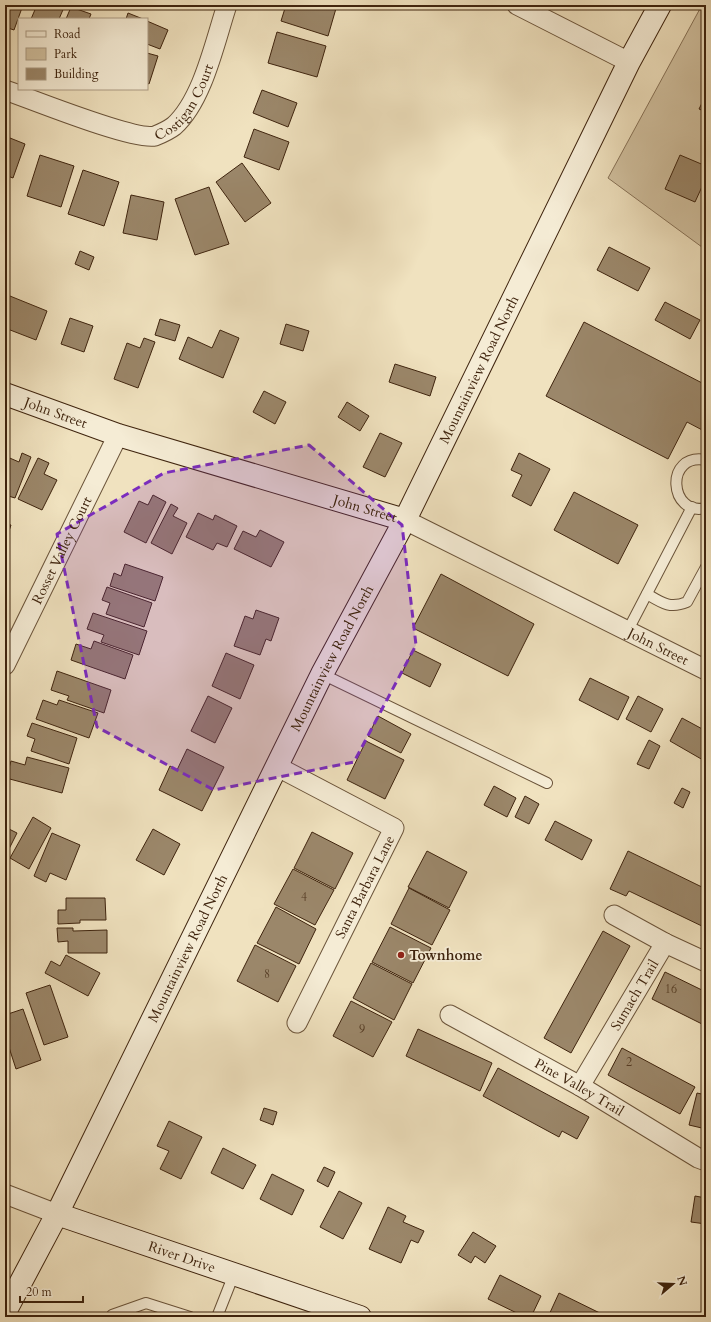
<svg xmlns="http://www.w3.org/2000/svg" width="711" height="1322" font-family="Cardo,serif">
<rect width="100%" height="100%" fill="#f0e2bf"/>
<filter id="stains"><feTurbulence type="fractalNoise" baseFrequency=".005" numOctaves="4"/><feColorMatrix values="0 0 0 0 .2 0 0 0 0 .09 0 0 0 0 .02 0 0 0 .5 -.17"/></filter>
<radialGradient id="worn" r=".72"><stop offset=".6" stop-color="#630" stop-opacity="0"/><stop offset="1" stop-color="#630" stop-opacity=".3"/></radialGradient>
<path fill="#d2c2a1" stroke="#887358" d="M702,5h4v245l-98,-72z"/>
<g fill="#9b876a" stroke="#3f240e">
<path d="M5,5h18l-9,25 -9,-3z"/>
<path d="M37,5h28l-6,14h-28z"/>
<path d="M286,5h51l-9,31 -47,-15z"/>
<path d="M71,7l20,7 -2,5h-23z"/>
<path d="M128,13l15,6h-17z"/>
<path d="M147,21l21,9 -8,19 -13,-5z"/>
<path d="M277,32l49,14 -9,31 -49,-14z"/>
<path d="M147,53l11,3 -9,28 -2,-1z"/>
<path d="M262,90l35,13 -9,24 -35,-14z"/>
<path d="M706,95v17l-7,-3z"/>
<path d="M254,129l35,13 -10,28 -35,-13z"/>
<path d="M5,136l20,8 -12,34 -8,-3z"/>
<path d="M40,155l34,11 -13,41 -34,-11z"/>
<path d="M680,155l26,11v12l-11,24 -30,-13z"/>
<path d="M242,163l29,40 -26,19 -29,-40z"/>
<path d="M83,170l36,12 -15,44 -36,-12z"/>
<path d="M209,187l20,57 -34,11 -20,-56z"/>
<path d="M131,195l33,7 -7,38 -34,-7z"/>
<path d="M609,247l41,21 -12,23 -41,-21z"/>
<path d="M80,251l14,6 -5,13 -14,-6z"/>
<path d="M5,294l42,17 -11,29 -31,-12z"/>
<path d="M665,302l35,18 -10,19 -35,-19z"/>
<path d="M70,318l23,8 -9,26 -23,-8z"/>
<path d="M160,319l20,6 -5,16 -20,-6z"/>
<path d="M584,322l122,63v47l-19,-10 -19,37 -122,-63z"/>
<path d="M286,324l23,7 -6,20 -23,-7z"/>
<path d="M220,330l19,8 -16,40 -44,-19 9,-22 24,11z"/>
<path d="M144,338l11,4 -17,46 -24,-9 13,-36 13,5z"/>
<path d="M395,364l41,13 -6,19 -41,-14z"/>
<path d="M264,391l22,11 -11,22 -22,-12z"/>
<path d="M347,402l22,14 -9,15 -22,-14z"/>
<path d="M380,433l22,10 -17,34 -22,-10z"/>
<path d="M22,453l9,4 -16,41 -10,-3v-39l14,6z"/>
<path d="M519,453l31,16 -19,37 -19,-10 10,-21 -11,-5z"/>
<path d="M38,458l11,5 -5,11 13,6 -15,30 -24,-11z"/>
<path d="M574,492l64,33 -20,39 -64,-34z"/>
<path d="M153,495l13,7 -20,41 -22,-11 15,-31 9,4z"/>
<path d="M171,504l7,4 -5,8 14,7 -15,31 -21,-11z"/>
<path d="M198,513l15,7 2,-5 22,11 -10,21 -10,-4 -4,7 -27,-13z"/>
<path d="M5,524l6,1 -6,18z"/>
<path d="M260,530l24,12 -13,25 -37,-18 9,-18 13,6z"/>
<path d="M125,564l38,13 -8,24 -45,-15 4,-13 7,3z"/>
<path d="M441,574l93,50 -26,52 -95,-48z"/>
<path d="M107,587l45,16 -8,24 -38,-13 4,-11 -8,-3z"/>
<path d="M256,610l23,8 -8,23 -5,-2 -6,16 -26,-9 11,-30 8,3z"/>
<path d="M93,613l54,18 -8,24 -38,-13 3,-7 -17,-6z"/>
<path d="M94,641l39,14 -8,24 -54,-19 5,-16 15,5z"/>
<path d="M413,650l28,14 -11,23 -28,-14z"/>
<path d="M226,653l28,12 -14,34 -28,-13z"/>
<path d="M57,671l54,19 -7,23 -37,-13 2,-4 -18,-6z"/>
<path d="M590,678l39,19 -11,23 -39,-20z"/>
<path d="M208,696l24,12 -17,35 -24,-12z"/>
<path d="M638,696l25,13 -12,23 -25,-13z"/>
<path d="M43,700l14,5 2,-5 39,13 -9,25 -53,-19z"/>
<path d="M378,716l33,18 -10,19 -33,-17z"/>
<path d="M682,718l24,13v23l-3,6 -33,-19z"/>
<path d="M32,723l45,15 -8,26 -38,-13 4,-12 -8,-3z"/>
<path d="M649,740l11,6 -11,23 -12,-5z"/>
<path d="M366,741l38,19 -19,39 -38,-19z"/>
<path d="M187,749l37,18 -22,44 -43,-21 11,-24 7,4z"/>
<path d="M27,757l42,11 -7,25 -56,-15 5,-17 14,4z"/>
<path d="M494,786l22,12 -9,19 -23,-12z"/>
<path d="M682,788l8,4 -7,16 -9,-5z"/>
<path d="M525,796l14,8 -10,20 -14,-7z"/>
<path d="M33,817l18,11 -22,41 -19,-11z"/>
<path d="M555,821l37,19 -10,20 -37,-20z"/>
<path d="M5,827l12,6 -11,22h-1z"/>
<path d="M153,829l27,15 -16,31 -28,-15z"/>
<path d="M312,832l41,21 -18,36 -41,-21z"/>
<path d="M52,833l28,12 -14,35 -16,-7 -4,9 -12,-6z"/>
<path d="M427,851l40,21 -18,36 -41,-21z"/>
<path d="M628,851l78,38v39l-77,-37 -3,5 -16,-7z"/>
<path d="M293,869l41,21 -19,35 -41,-21z"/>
<path d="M409,888l41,22 -18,35 -41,-21z"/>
<path d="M66,898h39l1,22h-26v3l-22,1v-14h8z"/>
<path d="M276,907l40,22 -17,35 -42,-21z"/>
<path d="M390,927l41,21 -18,35 -41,-21z"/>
<path d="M57,928h16v3l34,-1v23h-39v-12l-10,1z"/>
<path d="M603,931l27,15 -59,107 -27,-15z"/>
<path d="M255,945l41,21 -18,36 -41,-21z"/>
<path d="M66,955l34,18 -12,23 -43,-23 6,-12 9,5z"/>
<path d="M371,963l41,21 -18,36 -41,-22z"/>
<path d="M665,972l41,20v34l-54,-27z"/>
<path d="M50,985l18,52 -24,8 -18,-52z"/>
<path d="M351,1001l41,21 -19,35 -40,-21z"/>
<path d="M23,1009l18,51 -25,9 -11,-34v-20z"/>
<path d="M418,1029l74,34 -12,28 -74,-35z"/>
<path d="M622,1048l73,39 -15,27 -72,-39z"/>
<path d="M498,1068l91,49 -12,22 -15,-8 -3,6 -76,-41z"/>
<path d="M697,1093l9,2v34l-17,-4z"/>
<path d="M264,1108l13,4 -4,13 -13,-5z"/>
<path d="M169,1121l33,16 -21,42 -21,-10 9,-18 -12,-5z"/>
<path d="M223,1148l33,17 -13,24 -32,-16z"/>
<path d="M324,1167l11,5 -7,15 -11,-6z"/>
<path d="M272,1174l32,16 -12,25 -32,-16z"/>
<path d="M339,1191l23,12 -19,36 -23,-12z"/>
<path d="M695,1196l11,2v26l-15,-2z"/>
<path d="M388,1207l18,9 -3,6 21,9 -6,12 -7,-3 -10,23 -32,-14z"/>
<path d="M473,1232l23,14 -11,17 -10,-7 -4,7 -13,-8z"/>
<path d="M500,1275l41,21 -10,21h-6l-37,-18z"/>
<path d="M559,1293l49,24h-60z"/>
</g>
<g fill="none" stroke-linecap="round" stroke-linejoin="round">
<defs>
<g id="lane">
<path d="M706,460c-42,-8 -37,57 0,48"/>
<path d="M647,594c15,9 23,15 40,8l19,-35"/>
<path d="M628,630l64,-123"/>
<path d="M322,674l225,109"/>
<path d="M111,1317l1,-2 34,-12 44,14"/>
<path d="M217,1317l17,-43"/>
</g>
<g id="street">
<path d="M517,5l112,57"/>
<path id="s1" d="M5,90c26,9 129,51 150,46 5,-2 15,-7 19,-10 29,-26 41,-85 53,-121"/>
<path id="s2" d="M405,520l301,150"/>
<path id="s3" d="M5,665l113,-230"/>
<path d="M276,766l118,62 -97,195"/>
<path d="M614,915l51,28 41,19"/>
<path id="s4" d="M450,1015l130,71 118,72 8,3"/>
<path id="s5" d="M580,1086l85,-143"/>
<path d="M5,1194l52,20"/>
</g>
<g id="secondary">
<path id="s6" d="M5,394l113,41 287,85"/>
<path id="s7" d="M57,1214l303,103"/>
<path id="s8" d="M5,1312l52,-98 265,-540 83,-154 224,-458 31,-57"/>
</g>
</defs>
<use href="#lane" stroke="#6b543a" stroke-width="12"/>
<use href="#street" stroke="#6b543a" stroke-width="21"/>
<use href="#secondary" stroke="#3f240e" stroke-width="24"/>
<use href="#lane" stroke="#f5ecd5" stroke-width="10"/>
<use href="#street" stroke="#f5ecd5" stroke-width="19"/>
<use href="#secondary" stroke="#f5ecd5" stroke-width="22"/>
</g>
<path fill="#7b2cbf" fill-opacity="0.2" stroke="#7b2cbf" stroke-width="3" stroke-dasharray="8 5" stroke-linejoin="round" d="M309,445l93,80 14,120 -62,117 -140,28 -117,-63 -40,-193 107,-61z"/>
<circle fill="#8f2418" stroke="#f5ecd5" stroke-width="1.5" cx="401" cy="955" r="4"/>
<g text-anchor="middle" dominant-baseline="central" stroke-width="3.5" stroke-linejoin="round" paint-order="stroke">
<g font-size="12" fill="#563d25">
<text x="304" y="897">4</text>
<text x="267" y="974">8</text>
<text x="671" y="989">16</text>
<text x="362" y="1029">9</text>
<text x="629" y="1062">2</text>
</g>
<g font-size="14" fill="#3f240e" stroke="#f5ecd5">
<text stroke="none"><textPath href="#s1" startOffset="204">Costigan Court</textPath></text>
<text stroke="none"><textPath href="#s8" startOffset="1055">Mountainview Road North</textPath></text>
<text stroke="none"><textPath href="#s6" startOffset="54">John Street</textPath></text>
<text stroke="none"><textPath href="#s6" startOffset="378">John Street</textPath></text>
<text stroke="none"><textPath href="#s3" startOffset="128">Rosset Valley Court</textPath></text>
<text stroke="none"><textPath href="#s2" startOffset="283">John Street</textPath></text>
<text stroke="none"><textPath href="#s8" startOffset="731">Mountainview Road North</textPath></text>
<text transform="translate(365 887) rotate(-63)">Santa Barbara Lane</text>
<text stroke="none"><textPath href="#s8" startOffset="407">Mountainview Road North</textPath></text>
<text stroke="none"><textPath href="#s5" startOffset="106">Sumach Trail</textPath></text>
<text stroke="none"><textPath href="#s4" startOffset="148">Pine Valley Trail</textPath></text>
<text stroke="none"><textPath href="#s7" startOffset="132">River Drive</textPath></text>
</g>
<g font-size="14" font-weight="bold" fill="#3f240e" stroke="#f5ecd5" text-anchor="start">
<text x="409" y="955">Townhome</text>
</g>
</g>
<rect width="711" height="1322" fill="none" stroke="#f0e2bf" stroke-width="20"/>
<rect x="6" y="6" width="699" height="1310" fill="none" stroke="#3f240e" stroke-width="2"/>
<rect x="10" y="10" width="691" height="1302" fill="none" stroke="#3f240e"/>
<rect x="18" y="18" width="130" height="72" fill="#f5ecd5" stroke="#ac9c85"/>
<rect x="26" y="31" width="20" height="6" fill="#f5ecd5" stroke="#ac9c85"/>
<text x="54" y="38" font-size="12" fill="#3f240e">Road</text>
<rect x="26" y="48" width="20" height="12" fill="#d2c2a1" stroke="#ac9c85"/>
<text x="54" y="58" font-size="12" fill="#3f240e">Park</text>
<rect x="26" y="68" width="20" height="12" fill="#9b876a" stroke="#ac9c85"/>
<text x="54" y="78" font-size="12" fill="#3f240e">Building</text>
<g transform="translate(673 1284) rotate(71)" stroke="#f5ecd5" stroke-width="3" paint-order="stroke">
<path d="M0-3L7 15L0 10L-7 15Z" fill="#3f240e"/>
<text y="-6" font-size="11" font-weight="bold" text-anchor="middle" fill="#3f240e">N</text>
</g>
<path d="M20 1296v6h63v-6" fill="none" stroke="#3f240e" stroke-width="2"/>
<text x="26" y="1296" font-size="12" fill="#3f240e" stroke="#f5ecd5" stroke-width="3" paint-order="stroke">20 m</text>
<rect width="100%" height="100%" filter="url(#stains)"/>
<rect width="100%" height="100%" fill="url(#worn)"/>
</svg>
